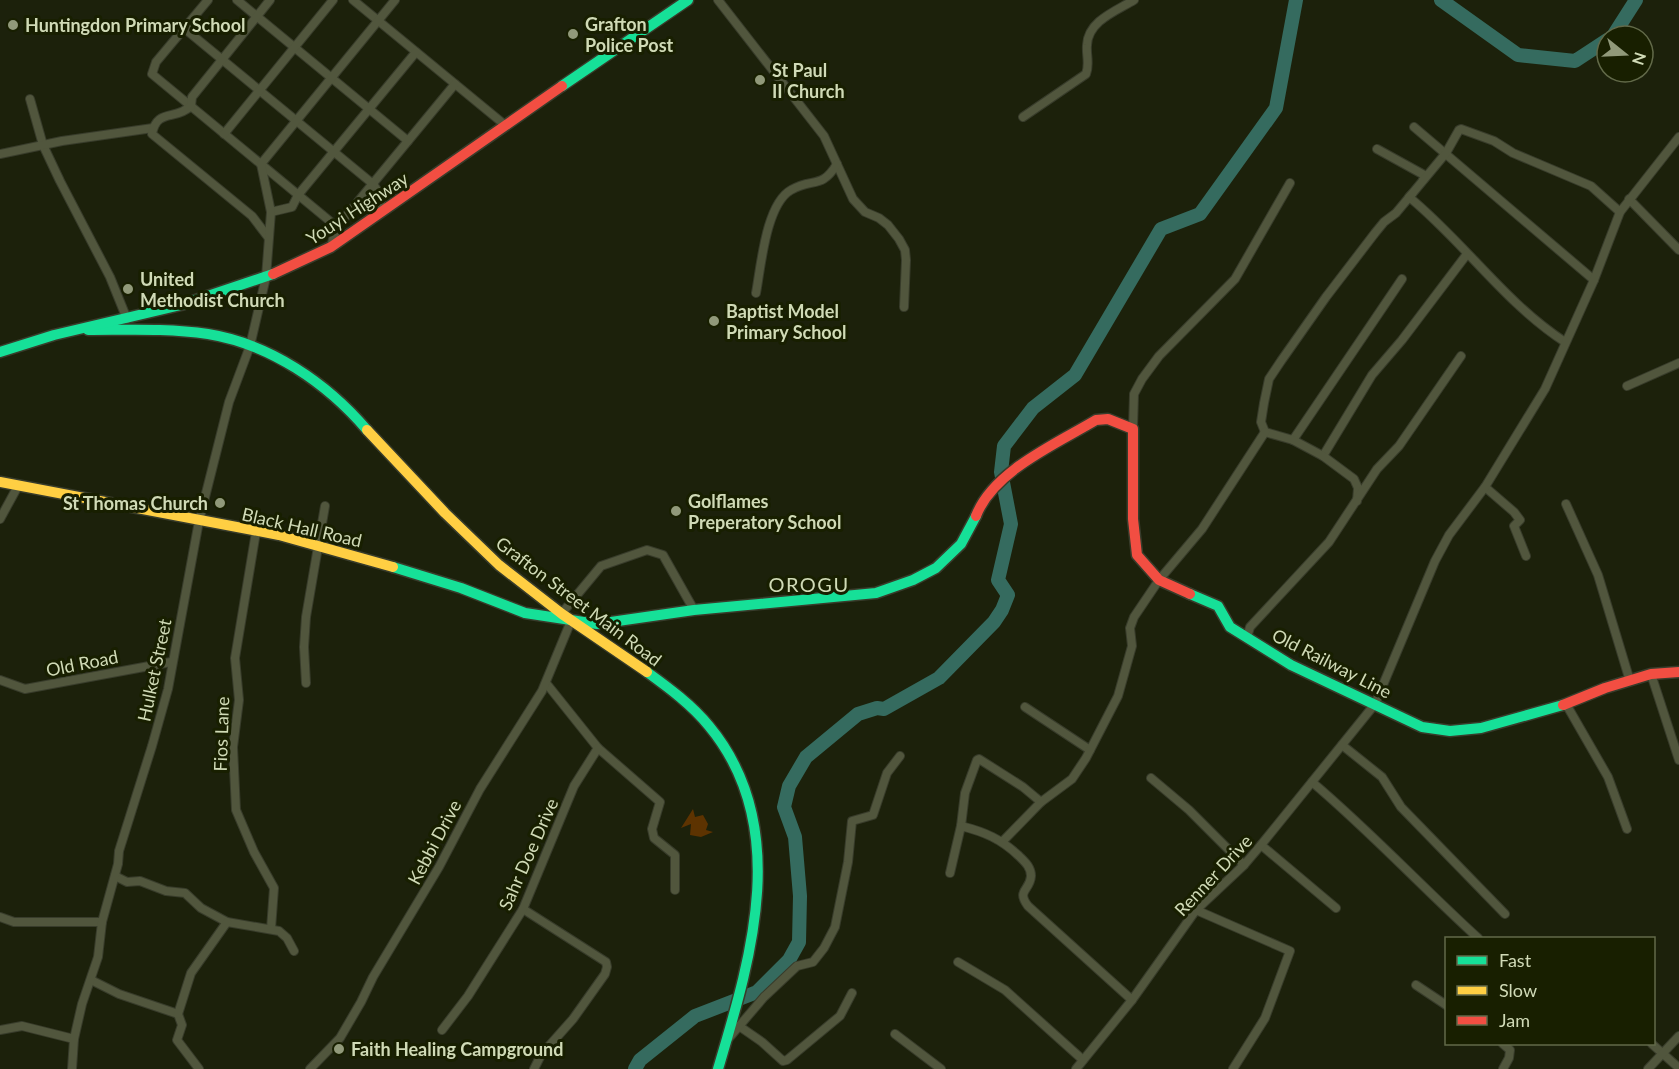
<svg xmlns="http://www.w3.org/2000/svg" width="1679" height="1069" font-family="Lato,sans-serif">
<rect width="100%" height="100%" fill="#1c210b"/>
<path fill="#5d3301" d="M693,809l2,8 8,-2 5,9 -2,6 7,2 -12,5 -11,-2 1,-11 -10,4z"/>
<g fill="none" stroke-linecap="round" stroke-linejoin="round">
<g stroke="#356b5f" stroke-width="14">
<path d="M1441,0l77,55 57,6 32,-21"/>
<path d="M1613,36l23,-36"/>
<path d="M635,1069l5,-9 55,-44 62,-24 32,-32 10,-18 1,-46 -5,-59 -11,-30 5,-21 17,-29 52,-43 19,-6 7,1 55,-31 55,-56 8,-12 6,-15 -10,-15 13,-56 -10,-52 3,-26 29,-38 42,-33 86,-146 39,-15 76,-106 20,-108"/>
</g>
<defs>
<g id="street">
<path d="M208,0l-52,62 -4,12 185,153"/>
<path d="M237,0l171,141"/>
<path d="M353,0l152,125"/>
<path d="M718,0l106,136 29,63 12,13 14,6 9,7 11,14 6,11 1,10 -2,47"/>
<path d="M185,29l188,155 4,6 6,21"/>
<path d="M30,99l13,46 17,36 50,96 17,42"/>
<path d="M1023,117l63,-43c4,-10 0,-19 1,-29 1,-24 29,-34 47,-45"/>
<path d="M1414,127l180,153"/>
<path d="M224,134l109,-134"/>
<path d="M1377,149l49,27 -3,4"/>
<path d="M0,154l62,-13 91,-13"/>
<path d="M1412,194l-3,3c55,45 96,106 156,145"/>
<path d="M1629,199l50,51"/>
<path d="M271,212l21,-5 6,-12 118,-143"/>
<path d="M268,237l-16,-21 -100,-82c5,-26 23,-13 39,-28l1,-9 78,-97"/>
<path d="M331,246l6,-19 118,-143"/>
<path d="M756,293c5,-27 10,-89 35,-103 22,-13 30,0 46,-26"/>
<path d="M1627,386l52,-23"/>
<path d="M1133,429l1,-35 8,-15 17,-23 76,-77 55,-96"/>
<path d="M1293,440l109,-161"/>
<path d="M1323,456l49,-81 30,-35 65,-86"/>
<path d="M1485,487l29,25 6,8 -6,6 12,30"/>
<path d="M1357,501l1,-13 -4,-9 -31,-23 -30,-16 -28,-8 -4,-10 3,-19 5,-24 12,-18 45,-64 49,-64 9,-11 12,-9 50,-60 13,-23 2,-1 33,12 19,12 78,33 29,26"/>
<path d="M1566,504l32,71 32,106"/>
<path d="M0,519l18,-33"/>
<path d="M256,532l-21,126 4,42 -6,47 3,63 18,42 20,36 -3,41"/>
<path d="M562,613l39,-47 46,-16 16,5 31,55"/>
<path d="M1247,637l3,-10 79,-85 48,-73 22,-23 62,-90"/>
<path d="M1651,674l28,86"/>
<path d="M0,680l25,9 146,-27"/>
<path d="M306,683l-2,-36 2,-30 19,-111"/>
<path d="M546,683l52,65 62,54 -8,27 2,9 21,17v35"/>
<path d="M1566,704l42,73 19,52"/>
<path d="M1025,707l65,43"/>
<path d="M1342,745l40,32 19,30 104,107"/>
<path d="M1151,778l38,32 55,55"/>
<path d="M1312,782c58,49 110,105 166,156"/>
<path d="M961,826l4,-33 12,-33 2,-1 44,28 18,15"/>
<path d="M1003,841l38,-39 31,-23 14,-21 32,-62 14,-50 -2,-18 4,-11 25,-37 43,-51 63,-97"/>
<path d="M1261,845l75,63"/>
<path d="M950,873l11,-47c24,6 40,13 58,30 6,6 12,11 12,20 -1,15 -15,14 -3,30l104,94"/>
<path d="M115,876l12,6 13,-1 26,10 19,2 16,15 26,14 52,9 8,7 7,13"/>
<path d="M523,909l83,53 1,5 -2,7 -32,45 -32,36 -7,14"/>
<path d="M1196,910l94,41 -25,67 -32,51"/>
<path d="M0,917l14,5h88"/>
<path d="M958,962l47,28 78,70"/>
<path d="M91,980l28,14 59,20 4,11 -5,15 22,29"/>
<path d="M1416,985l30,20"/>
<path d="M178,1014l13,-41 36,-51"/>
<path d="M739,1026l23,16 21,19 4,-1 53,-44 12,-23"/>
<path d="M0,1030l22,-4 52,13"/>
<path d="M442,1030l26,-34 55,-87 51,-123 24,-38"/>
<path d="M895,1034l46,35"/>
<path d="M729,1038l35,-41 33,-31 16,-4 11,-14 11,-21 13,-65 4,-41 21,-6 14,-42 13,-17"/>
<path d="M1503,1044l7,6 -1,8 -6,11"/>
<path d="M1652,1044l27,24"/>
<path d="M72,1069l2,-30 8,-35 16,-47 4,-35 16,-58 1,-13 33,-105 16,-57 31,-168 30,-119 21,-56 16,-69 5,-65 -10,-48 134,-164"/>
<path d="M310,1069l30,-31 21,-36 12,-25 66,-110 41,-78 62,-98 29,-70"/>
<path d="M1076,1069l56,-69 64,-90 48,-45 17,-20 114,-141 60,-143 14,-26 36,-48 60,-98 49,-109 26,-68 59,-75"/>
<path d="M1648,1069l31,-33"/>
</g>
<g id="fast">
<path d="M562,86l126,-86"/>
<path d="M88,330c40,0 80,-2 120,4 62,10 119,49 159,96"/>
<path d="M0,352l54,-17 127,-30 92,-31"/>
<path d="M393,567l68,21 64,25 72,11 97,-14 182,-17 37,-13 23,-12 25,-24 15,-28"/>
<path d="M1190,594l28,12 12,21 61,38 131,62 28,4 31,-3 82,-23"/>
<path d="M647,672c22,16 45,33 62,54 83,100 42,232 9,343"/>
</g>
<g id="slow">
<path d="M367,430l78,83 54,52 63,49 85,58"/>
<path d="M0,482l279,53 114,32"/>
</g>
<g id="jam">
<path d="M273,274l58,-27 231,-161"/>
<path d="M976,516c17,-45 80,-72 120,-96l12,-1 25,10v90l4,36 22,25 31,14"/>
<path d="M1563,705l42,-17 46,-14 28,-2"/>
</g>
</defs>
<use href="#street" stroke="#383c2b" stroke-width="10"/>
<use href="#fast" stroke="#383c2b" stroke-width="13"/>
<use href="#slow" stroke="#383c2b" stroke-width="13"/>
<use href="#jam" stroke="#383c2b" stroke-width="13"/>
<use href="#street" stroke="#51563d" stroke-width="8"/>
<use href="#fast" stroke="#16e098" stroke-width="10"/>
<use href="#slow" stroke="#ffcf43" stroke-width="10"/>
<use href="#jam" stroke="#f24e42" stroke-width="10"/>
</g>
<g fill="#91997a" stroke="#181f00" stroke-width="2">
<circle cx="13" cy="25" r="6"/>
<circle cx="573" cy="34" r="6"/>
<circle cx="760" cy="80" r="6"/>
<circle cx="128" cy="289" r="6"/>
<circle cx="714" cy="321" r="6"/>
<circle cx="220" cy="503" r="6"/>
<circle cx="676" cy="511" r="6"/>
<circle cx="339" cy="1049" r="6"/>
</g>
<g text-anchor="middle" dominant-baseline="central" stroke-width="6" stroke-linejoin="round" paint-order="stroke">
<g font-size="18" font-weight="bold" fill="#d0dab6" stroke="#181f00" text-anchor="start">
<text x="585" y="24">Grafton<tspan x="585" dy="21">Police Post</tspan></text>
<text x="25" y="25">Huntingdon Primary School</text>
<text x="772" y="70">St Paul<tspan x="772" dy="21">II Church</tspan></text>
<text x="140" y="279">United<tspan x="140" dy="21">Methodist Church</tspan></text>
<text x="726" y="311">Baptist Model<tspan x="726" dy="21">Primary School</tspan></text>
<text x="688" y="501">Golflames<tspan x="688" dy="21">Preperatory School</tspan></text>
<text x="208" y="503" text-anchor="end">St Thomas Church</text>
<text x="351" y="1049">Faith Healing Campground</text>
</g>
<g font-size="18" fill="#d0dab6" stroke="#181f00">
<text transform="translate(357 208) rotate(-33)">Youyi Highway</text>
<text transform="translate(302 527) rotate(13)">Black Hall Road</text>
<text transform="translate(579 601) rotate(37)">Grafton Street Main Road</text>
<text transform="translate(82 663) rotate(-11)">Old Road</text>
<text transform="translate(1332 663) rotate(27)">Old Railway Line</text>
<text transform="translate(154 670) rotate(-78)">Hulket Street</text>
<text transform="translate(221 734) rotate(-88)">Fios Lane</text>
<text transform="translate(434 842) rotate(-62)">Kebbi Drive</text>
<text transform="translate(528 854) rotate(-66)">Sahr Doe Drive</text>
<text transform="translate(1213 875) rotate(-47)">Renner Drive</text>
</g>
<g font-size="20" letter-spacing="1.5" fill="#d0dab6" stroke="#181f00">
<text x="809" y="584">OROGU</text>
</g>
</g>
<rect x="1445" y="937" width="210" height="108" fill="#181f00" stroke="#626a49" stroke-width="1.5"/>
<rect x="1457" y="956" width="30" height="9" fill="#16e098" stroke="#626a49" stroke-width="1.5"/>
<text x="1499" y="967" font-size="18" fill="#d0dab6">Fast</text>
<rect x="1457" y="986" width="30" height="9" fill="#ffcf43" stroke="#626a49" stroke-width="1.5"/>
<text x="1499" y="997" font-size="18" fill="#d0dab6">Slow</text>
<rect x="1457" y="1016" width="30" height="9" fill="#f24e42" stroke="#626a49" stroke-width="1.5"/>
<text x="1499" y="1027" font-size="18" fill="#d0dab6">Jam</text>
<g transform="translate(1625 54) rotate(108)"><circle r="28" fill="#181f00" stroke="#626a49" stroke-width="1.5"/>
<path d="M0-4.5L10 22L0 15L-10 22Z" fill="#91997a"/>
<text y="-9" font-size="16" font-weight="bold" text-anchor="middle" fill="#d0dab6">N</text>
</g>
</svg>
